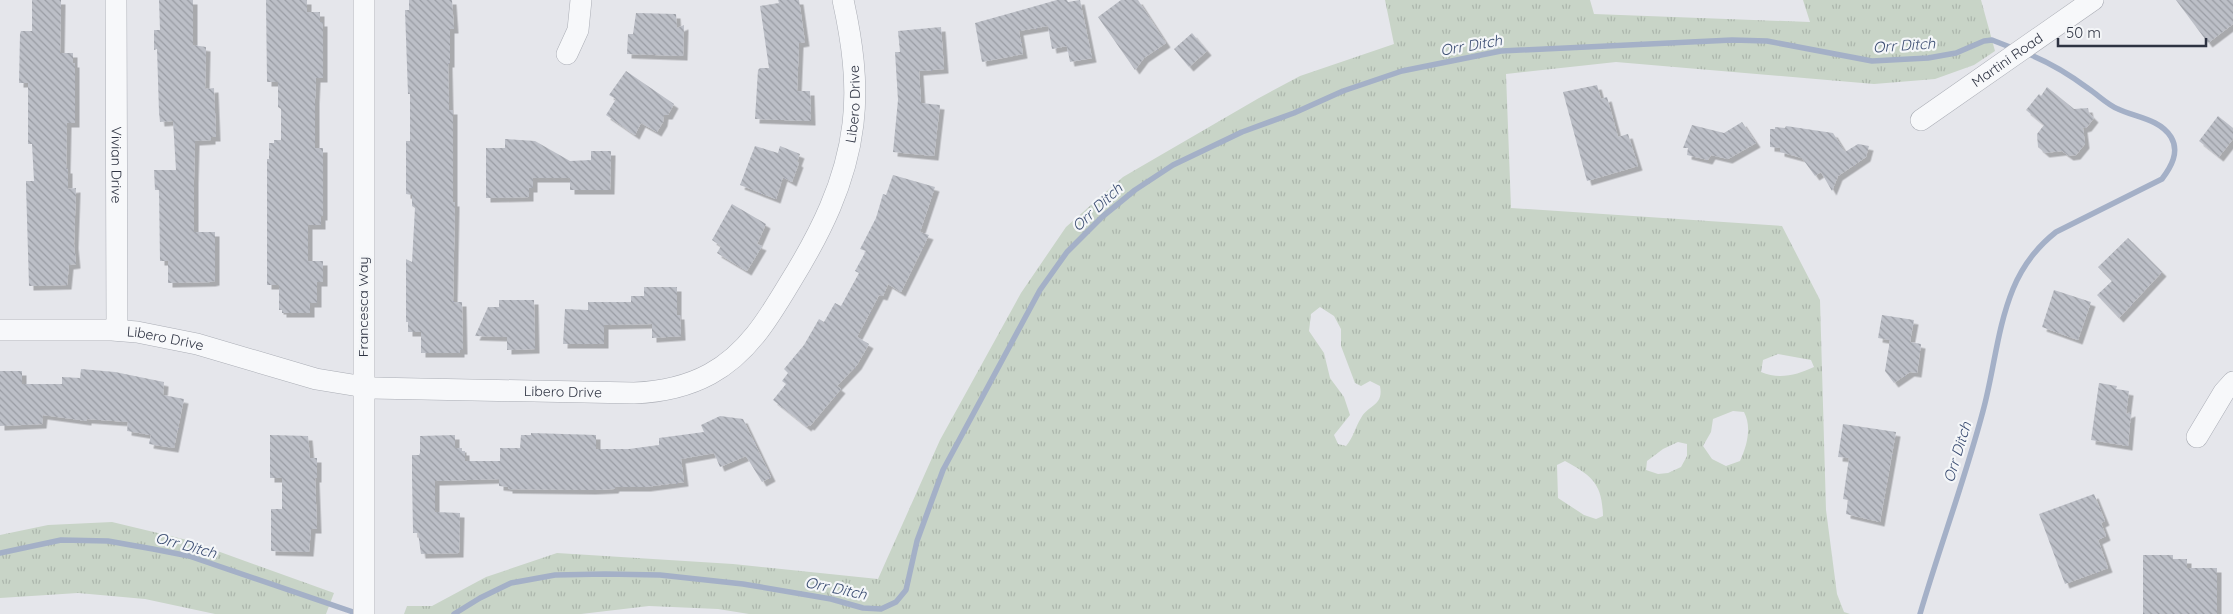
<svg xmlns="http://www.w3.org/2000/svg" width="2233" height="614" font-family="Quicksand,sans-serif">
<defs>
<pattern id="grass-tufts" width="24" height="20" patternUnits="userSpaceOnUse" patternTransform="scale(1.25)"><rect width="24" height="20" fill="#c8d4c7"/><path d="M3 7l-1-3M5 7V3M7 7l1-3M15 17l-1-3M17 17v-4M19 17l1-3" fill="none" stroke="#acb6ac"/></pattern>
<pattern id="building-back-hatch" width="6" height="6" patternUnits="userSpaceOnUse" patternTransform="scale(1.25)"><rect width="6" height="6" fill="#bcbfc7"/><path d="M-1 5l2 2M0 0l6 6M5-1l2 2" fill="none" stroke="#999ca3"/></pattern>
<filter id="shadow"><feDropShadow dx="4.5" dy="4.5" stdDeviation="0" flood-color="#0004"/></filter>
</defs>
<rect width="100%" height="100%" fill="#e5e6eb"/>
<g fill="url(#grass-tufts)" fill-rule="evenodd">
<path d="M1385,0h205l4,14 216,8 -7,-22h178l14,51 -21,14 -39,14 -61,5 -258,-22 -110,12 5,134 271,18 38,74 6,210 11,84 7,18 6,2h-1101l-31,-5 -69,-3 -68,8h-177l3,-8h25l54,-29 71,-24 176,11 145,15 62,-139 81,-147 45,-66 57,-50 136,-79 41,-22 94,-32zM1320,307l14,9 7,13v17l14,37 6,3 9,-5 10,5c4,20 -12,19 -19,32 -6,9 -7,19 -15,28l-8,-2 -4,-9 16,-20 -6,-18 -14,-19 -6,-25 -15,-22 2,-17zM1778,354l33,6 3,7c-17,8 -35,13 -53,5l2,-12zM1733,411l11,1c8,15 3,34 -4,49l-14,5 -14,-7 -9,-13 8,-14 2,-13zM1678,442l9,2v12l-6,11 -13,6 -10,1 -12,-4 1,-9 16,-12zM1565,461c27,15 37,22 38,55l-7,3 -12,-4 -26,-17 -1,-33z"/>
<path d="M112,522l75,18 147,53 -8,21h-111l-70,-15 -67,-6 -78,5v-63l48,-10z"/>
</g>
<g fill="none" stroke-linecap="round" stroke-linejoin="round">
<g stroke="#a4b0c7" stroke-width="5.5">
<path d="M0,553l61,-13 47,1 45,8 36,7 170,58"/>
<path d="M454,614l26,-16 31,-15 44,-8 50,-1 55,1 83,9 88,15 32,9 18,1 15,-7 10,-12 11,-49 26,-71 97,-180 27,-38 35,-35 33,-27 38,-25 69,-33 52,-19 49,-22 59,-20 99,-20 231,-11 35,1 105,20 56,-3 28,-5 28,-12 8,-1 23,9"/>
<path d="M1920,614c20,-68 45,-135 63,-203 11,-40 14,-83 30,-122 9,-22 24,-42 43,-57l106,-53c9,-12 18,-27 9,-42 -11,-18 -36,-20 -53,-28 -10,-4 -20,-14 -29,-20 -20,-15 -40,-27 -63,-36"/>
</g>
</g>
<g fill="url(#building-back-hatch)" filter="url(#shadow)">
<path d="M32,0h29l-1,53h13v10h2v60h-8l-1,46h2v20l8,-1 -2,56 2,20 -7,1 -2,20 -38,1 -3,-101v-4h8l-2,-37h-4v-61h-9l1,-49 1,-3h11z"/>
<path d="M159,0h34v45l13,2 -1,42 9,-1 2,49h-5v3l-16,1 -1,38v53h21v49l-4,1 -43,1v-22h-8l-1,-71h-4l-1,-20h22l-3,-49 -13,1 -1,-10 -2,-63 -3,1v-20h6z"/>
<path d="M266,0h41v12h13v10h3v56h-7l-1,21v49h8v68h-2v9h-13v36h15v21h-6v21h-7v10h-28v-3h-3v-25h-12v-126h2v-16h5v-3h7v-31l-3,-2v-25h-11z"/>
<path d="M409,0h43l2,29h-4v34h-2l1,47h4v92h2l-2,100h9l1,48h-3v3h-39v-21h-13v-10h-2v-63l6,3 3,-54 -3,-2v-11l-6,-1v-53h4v-47h-2l-3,-84h4z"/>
<path d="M778,0h21l6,42 -6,1 -2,48h13l1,30 -56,-2 3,-49 2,-2h9l-9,-62 19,-3z"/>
<path d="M1057,0h10l1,2 12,-2 12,58 -22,4 -3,-16 -15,3 -4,-23 -29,5 4,23 -41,8 -7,-39z"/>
<path d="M1121,0h17l28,43 -22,15 -9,12 -37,-53z"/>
<path d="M2176,0h57v24l-25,19z"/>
<path d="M636,13l40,1 1,14 7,-3 -1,31 -56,-2 1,-20h5z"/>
<path d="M941,27l3,42 -25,2 2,32 19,2 -6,51 -41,-4 5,-52 -3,-48h5l-2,-21z"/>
<path d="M1192,33l15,18 -18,16 -15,-18z"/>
<path d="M626,71l48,33 -6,11h-4l-1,7 -6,10 -16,-9 -6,12 -29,-20 10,-16 -7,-4z"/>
<path d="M1597,85l4,14 6,-2 11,40 10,-3 10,32 -51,15 -24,-89z"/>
<path d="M2047,87l27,22 14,-1 1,5 5,5 -7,9 -4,1 2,16 -9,11 -7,1 -7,-5 -17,2 -7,-6 -1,-13 7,-9 -18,-15 13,-16 2,2z"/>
<path d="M2218,116l15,12v11l-14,18 -20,-16z"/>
<path d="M1742,122l14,21 -28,16 -17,-4 -3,5 -21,-5 1,-7h-5l9,-23 32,8z"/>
<path d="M1786,126l47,7 12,19 13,-8 11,2 -3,11 -28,19 -6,15 -11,-19 -6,4 -13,-18 -22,-6v-4l-10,-1v-18h5v-2l10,1z"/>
<path d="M505,139l30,2 35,20 21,-1v-9h20l-1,39h-40v-12h-37v10h-4v9l-43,1v-50h19z"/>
<path d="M755,146l23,7 2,-7 20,8 -3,8 2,1 -7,19 -9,-5 -7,22 -36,-14z"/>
<path d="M893,175l42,12 -15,45 9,3 -28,57 -13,-8 -5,12 -4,-1 -22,42 12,7 -12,21 -20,21 4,3 -31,37 -2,-1 -1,2 -34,-27 13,-16 -4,-3 6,-8 -4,-4 20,-24 15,-26 5,3 11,-19 6,3 18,-33 -4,-2 11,-20 -6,-2 16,-31 7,-24 3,1z"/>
<path d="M732,204l34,20 -9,20 5,2 -15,25 -30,-18 4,-7 -9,-6z"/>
<path d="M2128,238l34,34 -43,46 -22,-23 15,-14 -14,-14z"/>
<path d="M644,287h33v28h3l1,21 -29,2v-14l-48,1v19h-41l2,-35 23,1v-8h43v-6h13z"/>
<path d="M2054,290l37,12 -13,38 -36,-13z"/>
<path d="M499,300h35l1,49 -28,1v-13l-32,-1 13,-29h11z"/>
<path d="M1882,315l32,5 -4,22 11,2 -4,29 -7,-1 -16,11 -9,-12 5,-31 -12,-2z"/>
<path d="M81,369l34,3 49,10 -1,13 21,4 -10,49 -25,-4 2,-9 -24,-4 1,-9 -41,-3v2l-44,-6 -1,9 -42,2v-55h22v13h40v-7l18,1z"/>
<path d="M2099,383l18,3 -1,3 13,2 -3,23 5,-2 -3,34 -37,-6z"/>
<path d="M720,416l23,3 28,58 -9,5 -16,-26 -26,11 -6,-14 -33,6 3,23 -38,5h-31l-1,2 -23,1 -83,-1v-2l-9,-1v-7l-64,2v31l25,1 -1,40 -38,1 -3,-21h-5l-1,-58v-20h7l1,-2v-17l35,-1v13h7v3h3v10h35v-13h20l1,-13h10v-2l65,2v14h33l30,-4v-7l45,-6 -3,-7z"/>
<path d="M1843,424l53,8 -16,90 -34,-8 2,-14 -5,-1 6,-41 -11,-1z"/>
<path d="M270,435l38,1 2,22h7v20h-2l2,51h-6l-2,23 -38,-1v-42h11v-31h-12z"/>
<path d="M2094,494l11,27 -4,2 5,13 -8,4 10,28 -43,16 -26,-70z"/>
<path d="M2143,555h30v4h14v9h30v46h-74z"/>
</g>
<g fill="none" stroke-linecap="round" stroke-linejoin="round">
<defs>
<g id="street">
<path id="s1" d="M116,0l1,330"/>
<path d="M364,0v614"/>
<path d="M567,54l11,-24 3,-30"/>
<path id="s2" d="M1921,120l172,-120"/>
<path id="s3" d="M0,330h112l25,2 60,12 119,35 55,9 263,5c27,-1 52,-6 76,-19 37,-20 58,-55 79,-90 31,-50 57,-101 64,-160 5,-42 -1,-83 -10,-124"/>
<path d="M2197,437l27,-45 9,-10"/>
</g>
</defs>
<use href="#street" stroke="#aaadb5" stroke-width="22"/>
<use href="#street" stroke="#f7f8fa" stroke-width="21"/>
</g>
<g text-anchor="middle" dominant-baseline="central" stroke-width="4.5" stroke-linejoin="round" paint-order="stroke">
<g font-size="14" fill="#2e3342" stroke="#f4f6f8">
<text stroke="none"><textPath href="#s2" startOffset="105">Martini Road</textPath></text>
<text stroke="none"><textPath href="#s3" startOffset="1035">Libero Drive</textPath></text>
<text stroke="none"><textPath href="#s1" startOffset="165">Vivian Drive</textPath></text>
<text transform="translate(363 307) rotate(-90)">Francesca Way</text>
<text stroke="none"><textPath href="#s3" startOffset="166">Libero Drive</textPath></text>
<text stroke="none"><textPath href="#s3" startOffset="570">Libero Drive</textPath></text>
</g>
<g font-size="15" font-style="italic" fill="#3b4d72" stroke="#f4f6f8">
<text transform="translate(1471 45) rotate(-10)">Orr Ditch</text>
<text transform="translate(1904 45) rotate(-4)">Orr Ditch</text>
<text transform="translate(1097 207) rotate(-43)">Orr Ditch</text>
<text transform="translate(1957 452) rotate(-73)">Orr Ditch</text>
<text transform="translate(186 545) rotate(15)">Orr Ditch</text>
<text transform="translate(836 588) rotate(12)">Orr Ditch</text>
</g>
</g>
<path d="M2058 38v8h148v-8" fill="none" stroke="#2e3342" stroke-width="2.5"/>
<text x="2066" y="38" font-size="15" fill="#2e3342" stroke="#f4f6f8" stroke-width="4" paint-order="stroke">50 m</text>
</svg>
